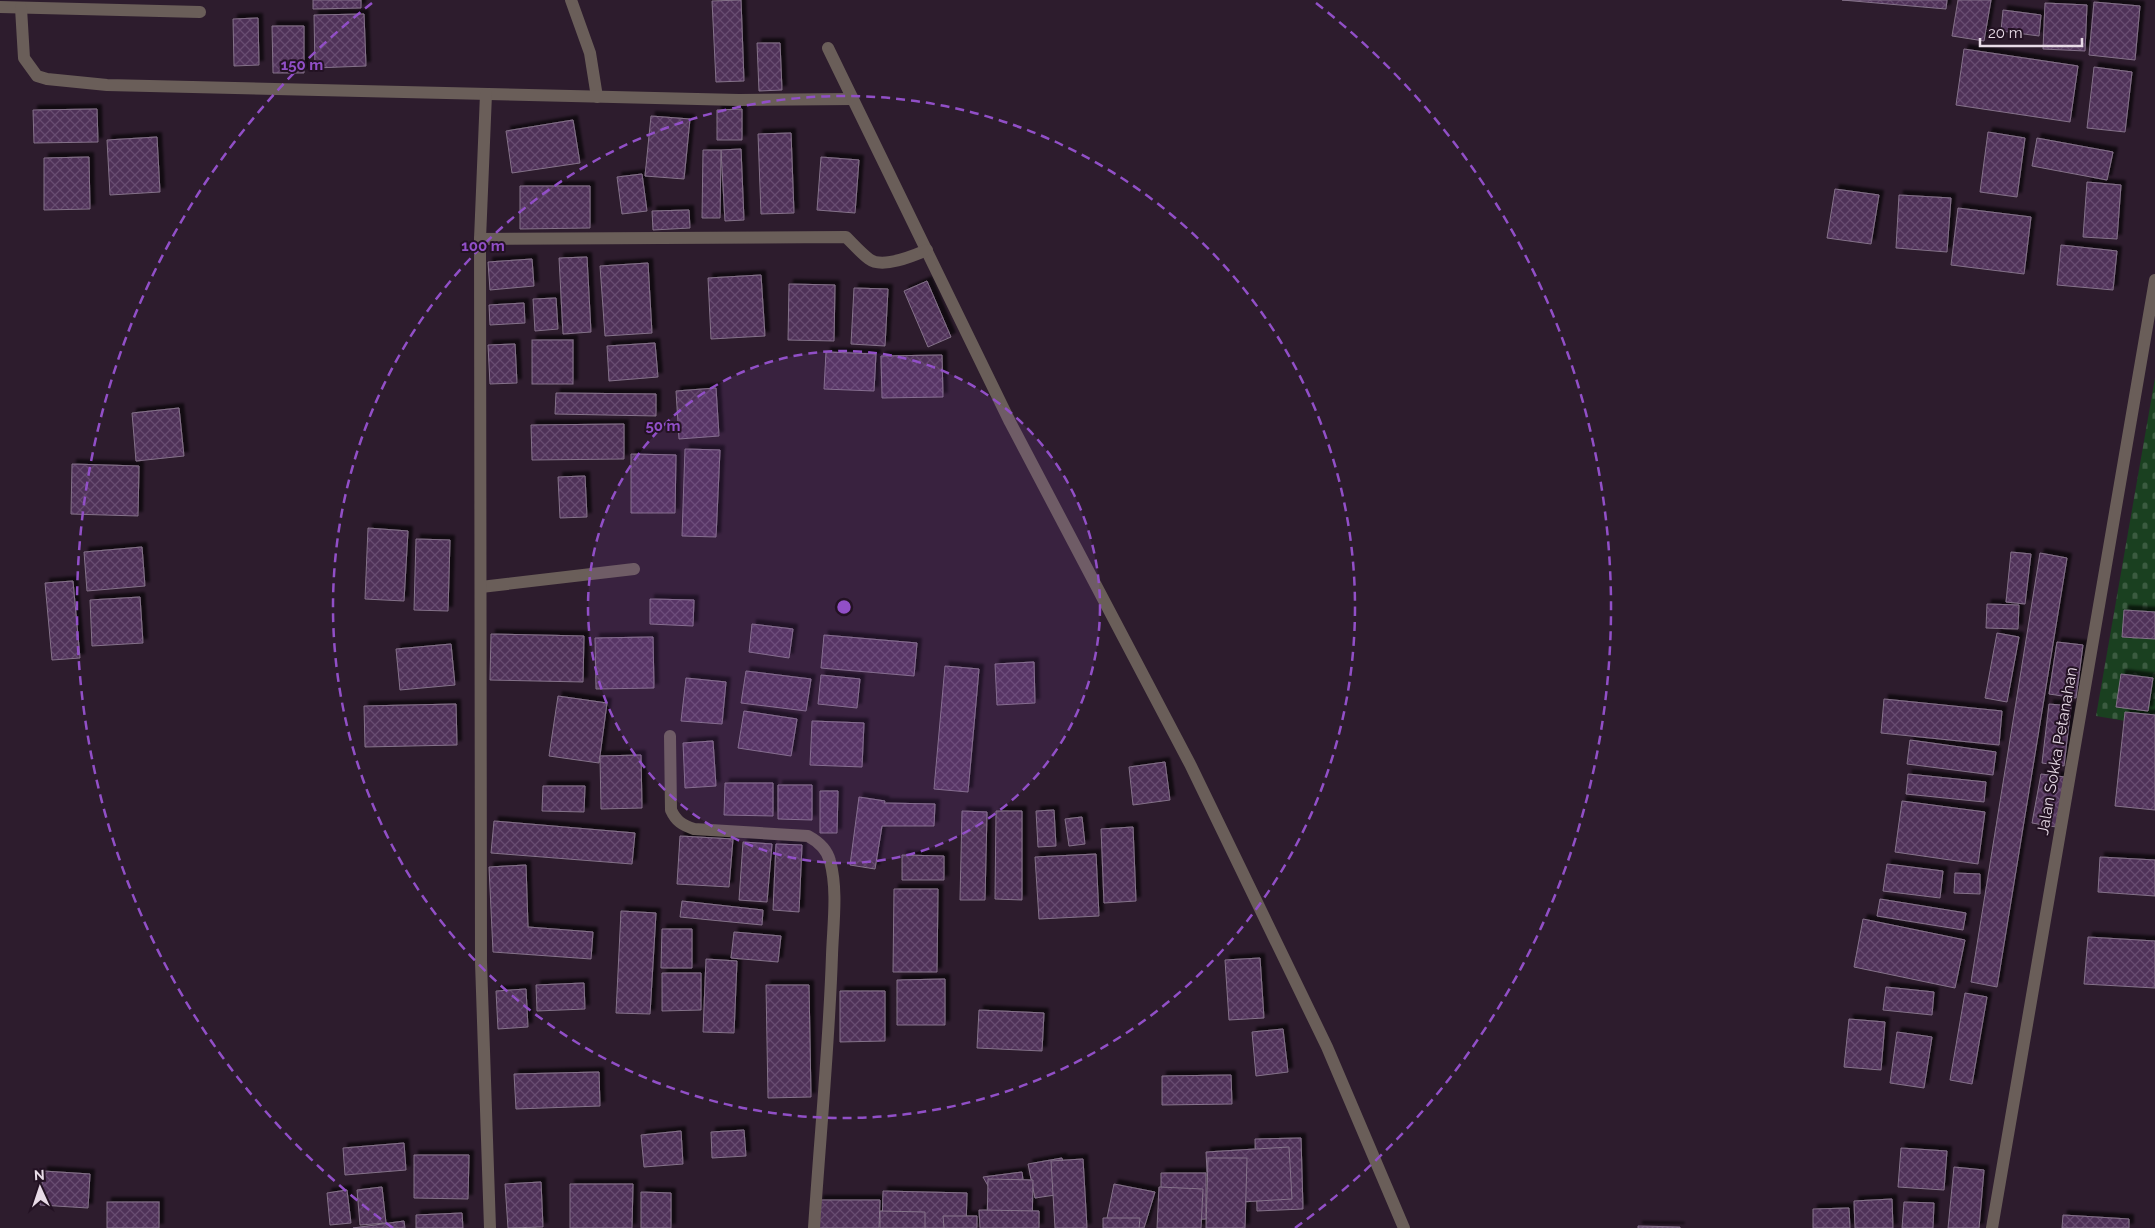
<svg xmlns="http://www.w3.org/2000/svg" width="2155" height="1228" font-family="Raleway,sans-serif">
<defs>
<pattern id="cemetery-stones" width="16" height="16" patternUnits="userSpaceOnUse" patternTransform="scale(1.25)"><rect width="16" height="16" fill="#1a4020"/><path d="M2 7V4a2 2 0 0 1 4 0v3zM10 15v-3a2 2 0 0 1 4 0v3z" fill="#3b5b40"/></pattern>
<pattern id="building-cross-hatch" width="8" height="8" patternUnits="userSpaceOnUse" patternTransform="scale(1.25)"><rect width="8" height="8" fill="#4f3059"/><path d="M0 0l8 8M0 8l8-8" fill="none" stroke="#684d71"/></pattern>
<filter id="shadow"><feDropShadow dx="4.5" dy="-4.5" stdDeviation="1" flood-color="#0009"/></filter>
</defs>
<rect width="100%" height="100%" fill="#2d1c2d"/>
<path fill="url(#cemetery-stones)" d="M2155,378v348l-59,-10z"/>
<g fill="url(#building-cross-hatch)" stroke="#847289" filter="url(#shadow)">
<path d="M313,0h48v8l-48,1z"/>
<path d="M741,0l3,81 -28,1 -4,-81z"/>
<path d="M1842,0h105l-1,9z"/>
<path d="M1958,0h33l-7,41 -32,-5z"/>
<path d="M2094,2l46,4 -5,54 -46,-5z"/>
<path d="M2045,3l42,2 -2,46 -42,-2z"/>
<path d="M2003,10l38,5 -2,21 -38,-5z"/>
<path d="M364,14l2,52 -51,2 -1,-53z"/>
<path d="M258,18l1,47 -25,1 -1,-47z"/>
<path d="M272,26h32v47h-31z"/>
<path d="M757,43h23l2,47 -23,1z"/>
<path d="M1964,49l114,17 -8,56 -114,-17z"/>
<path d="M2094,67l38,5 -7,60 -38,-4z"/>
<path d="M97,109l1,33 -64,1 -1,-33z"/>
<path d="M742,109v31h-25v-30z"/>
<path d="M651,116l39,3 -6,60 -39,-3z"/>
<path d="M573,120l7,43 -68,10 -6,-42z"/>
<path d="M1988,132l37,6 -8,59 -37,-5z"/>
<path d="M791,133l3,80 -33,1 -3,-80z"/>
<path d="M157,137l3,55 -50,3 -3,-55z"/>
<path d="M2037,138l76,14 -6,28 -75,-14z"/>
<path d="M741,149l3,71 -19,1 -4,-71z"/>
<path d="M703,150h18l-1,68h-18z"/>
<path d="M89,157l1,52 -46,1v-52z"/>
<path d="M821,157l38,3 -4,53 -38,-3z"/>
<path d="M642,174l5,37 -25,3 -5,-37z"/>
<path d="M2087,182l34,3 -4,54 -34,-2z"/>
<path d="M520,186h70v42l-70,1z"/>
<path d="M1835,189l44,6 -8,49 -44,-6z"/>
<path d="M1899,195l52,3 -4,54 -51,-4z"/>
<path d="M1958,208l73,9 -7,57 -73,-9z"/>
<path d="M689,210l1,18 -37,2 -1,-19z"/>
<path d="M2061,245l56,6 -4,39 -56,-5z"/>
<path d="M587,257l4,75 -28,2 -4,-76z"/>
<path d="M532,259l2,27 -44,4 -2,-28z"/>
<path d="M648,263l4,70 -47,3 -5,-70z"/>
<path d="M761,275l4,61 -54,3 -3,-61z"/>
<path d="M927,281l24,56 -23,10 -24,-56z"/>
<path d="M789,284l46,1 -1,56 -46,-1z"/>
<path d="M854,288l34,1 -3,57 -34,-2z"/>
<path d="M556,298l2,31 -23,2 -2,-32z"/>
<path d="M524,303l1,20 -35,2 -1,-20z"/>
<rect x="532" y="340" width="41" height="44"/>
<path d="M655,343l3,34 -49,4 -2,-35z"/>
<path d="M515,344l2,39 -27,1 -2,-39z"/>
<path d="M826,352l50,2 -2,37 -50,-2z"/>
<path d="M942,355l1,42 -61,1 -1,-42z"/>
<path d="M716,388l3,48 -40,3 -3,-48z"/>
<path d="M556,393l100,1v22l-101,-2z"/>
<path d="M179,408l5,48 -48,5 -4,-48z"/>
<path d="M624,424v35l-92,1 -1,-35z"/>
<path d="M685,449l35,1 -4,87 -34,-1z"/>
<path d="M631,454l45,1 -1,58h-44z"/>
<path d="M72,464l67,2 -1,50 -67,-2z"/>
<path d="M585,476l2,41 -27,1 -2,-41z"/>
<path d="M368,528l40,3 -4,70 -39,-2z"/>
<path d="M416,539l34,1 -2,71 -34,-1z"/>
<path d="M142,547l3,39 -58,5 -3,-39z"/>
<path d="M2011,552l20,2 -6,50 -19,-2z"/>
<path d="M2040,553l27,5 -70,429 -26,-5z"/>
<path d="M73,581l7,77 -28,2 -7,-77z"/>
<path d="M140,597l3,46 -51,3 -2,-46z"/>
<path d="M650,599l44,1 -1,26 -43,-2z"/>
<path d="M1987,604l32,1 -1,24 -32,-1z"/>
<path d="M2124,610l31,2v27l-33,-2z"/>
<path d="M752,624l41,5 -4,29 -40,-6z"/>
<path d="M1997,633l22,4 -12,65 -22,-4z"/>
<path d="M491,634l93,2 -1,46 -93,-2z"/>
<path d="M824,635l93,8 -3,33 -93,-8z"/>
<path d="M653,637l1,51 -58,1 -1,-51z"/>
<path d="M2057,642l26,3 -7,53 -27,-4z"/>
<path d="M451,644l4,41 -55,5 -4,-41z"/>
<path d="M1034,662l1,41 -38,2 -2,-41z"/>
<path d="M945,666l34,3 -11,123 -34,-3z"/>
<path d="M746,671l65,8 -5,32 -65,-8z"/>
<path d="M2121,674l32,4 -5,33 -32,-4z"/>
<path d="M821,675l39,4 -3,29 -39,-4z"/>
<path d="M686,678l40,4 -4,42 -41,-3z"/>
<path d="M558,696l49,7 -8,60 -50,-7z"/>
<path d="M1884,699l118,12 -3,34 -118,-12z"/>
<path d="M456,704l1,41 -92,2 -1,-41z"/>
<path d="M2049,704l22,2 -7,60 -22,-3z"/>
<path d="M744,711l53,8 -6,37 -53,-8z"/>
<path d="M2125,712l30,3v95l-40,-4z"/>
<path d="M812,721l52,2 -2,44 -52,-2z"/>
<path d="M1910,740l86,12 -3,23 -86,-11z"/>
<path d="M713,741l3,45 -31,2 -2,-45z"/>
<path d="M641,755l1,53 -41,1 -1,-53z"/>
<path d="M1165,762l5,38 -37,5 -4,-38z"/>
<path d="M1908,774l78,8 -2,20 -78,-8z"/>
<path d="M2041,774l24,3 -9,50 -24,-4z"/>
<path d="M725,783h48v33l-49,-1z"/>
<path d="M778,785h34v35l-34,-1z"/>
<path d="M543,786h42l-1,26 -42,-1z"/>
<path d="M820,791h18l-1,42h-17z"/>
<path d="M859,797l26,4 -1,2 51,1 -1,22h-52l-7,43 -25,-4z"/>
<path d="M1902,801l83,11 -7,52 -83,-12z"/>
<path d="M1054,810l2,36 -18,1 -2,-36z"/>
<path d="M962,811l25,1 -2,88h-25z"/>
<path d="M996,811h26v89l-27,-1z"/>
<path d="M1082,817l3,27 -16,2 -4,-27z"/>
<path d="M494,821l141,12 -3,31 -141,-11z"/>
<path d="M1133,827l3,74 -32,2 -3,-74z"/>
<path d="M680,836l53,3 -4,48 -52,-3z"/>
<path d="M743,842l29,2 -5,58 -28,-2z"/>
<path d="M776,844l26,1 -3,67 -26,-2z"/>
<path d="M1096,854l3,62 -60,3 -4,-62z"/>
<path d="M902,855l42,1v24h-42z"/>
<path d="M2100,857l55,3v36l-57,-4z"/>
<path d="M1887,864l56,7 -3,27 -57,-7z"/>
<path d="M526,865l2,62 65,5 -2,27 -98,-7 -4,-85z"/>
<path d="M1955,873l25,1v20l-26,-1z"/>
<path d="M894,889h44l-1,83h-44z"/>
<path d="M1880,899l86,14 -3,17 -86,-14z"/>
<path d="M682,901l81,9 -1,15 -82,-8z"/>
<path d="M621,911l35,2 -6,101 -34,-1z"/>
<path d="M1863,919l102,21 -10,48 -101,-21z"/>
<path d="M662,929h30v39h-31z"/>
<path d="M734,932l47,4 -3,26 -47,-4z"/>
<path d="M2088,937l67,4v47l-71,-4z"/>
<path d="M1260,958l4,60 -35,2 -4,-60z"/>
<path d="M706,959l31,2 -3,72 -31,-1z"/>
<path d="M662,973h39v37l-39,1z"/>
<path d="M945,979v46h-48v-45z"/>
<path d="M584,983l1,26 -48,2 -1,-26z"/>
<path d="M766,985h43l2,112 -43,1z"/>
<path d="M1886,987l48,5 -2,23 -49,-5z"/>
<path d="M526,989l2,38 -30,2 -2,-38z"/>
<path d="M840,991h45v50l-45,1z"/>
<path d="M1965,993l22,4 -15,87 -22,-4z"/>
<path d="M979,1010l65,3 -2,38 -65,-3z"/>
<path d="M1849,1019l36,3 -4,48 -37,-3z"/>
<path d="M1283,1029l5,43 -32,4 -4,-44z"/>
<path d="M1897,1032l35,5 -8,51 -34,-5z"/>
<path d="M599,1072l1,34 -84,3 -2,-35z"/>
<path d="M1231,1075l1,29 -70,1v-29z"/>
<path d="M744,1130l2,26 -34,2 -1,-26z"/>
<path d="M681,1131l2,33 -39,3 -3,-32z"/>
<path d="M1301,1138l2,71 -46,2 -2,-72z"/>
<path d="M404,1143l2,27 -61,5 -2,-27z"/>
<path d="M1289,1147l3,52 -51,3 2,26h-33l-4,-76z"/>
<path d="M1901,1148l46,3 -3,39 -46,-3z"/>
<path d="M414,1155h55l-1,44 -54,-1z"/>
<path d="M1062,1158l7,35 -34,5 -7,-34z"/>
<path d="M1208,1158h39l-2,70h-39z"/>
<path d="M1083,1159l4,69h-32l-4,-67z"/>
<path d="M1954,1167l30,3 -5,58h-31z"/>
<path d="M43,1171l47,3 -2,34 -48,-3z"/>
<path d="M1022,1172l5,39 -32,-13 -12,-21z"/>
<path d="M1161,1173h45v46l-45,1z"/>
<path d="M988,1179l45,1 -1,48h-45z"/>
<path d="M541,1182l2,45 -35,1 -3,-44z"/>
<path d="M570,1184h63l-1,44h-62z"/>
<path d="M1114,1184l41,8 -11,36h-39z"/>
<path d="M382,1187l4,36 -26,2 -3,-35z"/>
<path d="M1159,1187l44,2 -2,39h-44z"/>
<path d="M347,1190l4,33 -21,2 -3,-32z"/>
<path d="M883,1191l84,2 -1,35h-84z"/>
<path d="M641,1192l30,1v35h-30z"/>
<path d="M1892,1199l1,29h-38l-1,-27z"/>
<path d="M819,1200h61l-1,28h-61z"/>
<rect x="107" y="1202" width="52" height="26"/>
<path d="M1904,1202l30,1 -1,25h-31z"/>
<path d="M1849,1208l1,20h-37v-19z"/>
<path d="M979,1210l60,1v17h-59z"/>
<path d="M880,1211l45,1v16h-45z"/>
<path d="M462,1213l1,15h-47v-13z"/>
<path d="M2063,1215l66,4v9h-67z"/>
<path d="M943,1216h34v12h-33z"/>
<path d="M1103,1218h37l-1,10h-36z"/>
<path d="M404,1221l1,7h-52z"/>
<path d="M1638,1226l42,1v1h-42z"/>
</g>
<g fill="none" stroke-linecap="round" stroke-linejoin="round">
<g stroke="#6a5e59" stroke-width="12">
<path d="M571,0l19,53 7,44"/>
<path d="M0,7l200,5"/>
<path d="M21,8l3,50 13,18 10,3 60,6 632,15 114,-1"/>
<path d="M828,48l182,374 180,342 137,283 77,181"/>
<path d="M480,239l6,-145"/>
<path d="M481,587l153,-18"/>
<path d="M670,736l1,74c5,11 11,15 23,19l114,7c11,6 19,13 22,25 8,29 3,64 2,94 -3,91 -12,182 -18,273"/>
<path d="M490,1228l-9,-266 -1,-723 366,-2c7,7 15,16 23,22 13,10 44,-3 58,-9"/>
</g>
<path stroke="#6a5e59" stroke-width="12" d="M1992,1228l163,-948"/>
</g>
<circle cx="844" cy="607" r="256" fill="#914fc7" fill-opacity=".12"/>
<g fill="none" stroke="#914fc7" stroke-width="2.5" stroke-dasharray="9 6">
<circle cx="844" cy="607" r="256"/>
<circle cx="844" cy="607" r="511"/>
<path d="M393 1228A767 767 0 0 1 372 3M1316 3A767 767 0 0 1 1295 1228"/>
</g>
<g text-anchor="middle" dominant-baseline="central" stroke-width="4" stroke-linejoin="round" paint-order="stroke">
<g font-size="16" fill="#e8dbe7" stroke="#231223">
<text transform="translate(2057 751) rotate(-80)">Jalan Sokka Petanahan</text>
</g>
</g>
<circle cx="844" cy="607" r="8" fill="#914fc7" stroke="#231223" stroke-width="2.5"/>
<g font-size="15" text-anchor="middle" font-weight="bold" fill="#914fc7" stroke="#231223" stroke-width="4" stroke-linejoin="round" paint-order="stroke">
<text x="302" y="70">150 m</text>
<text x="483" y="251">100 m</text>
<text x="663" y="431">50 m</text>
</g>
<g transform="translate(40 1188) rotate(357)" stroke="#231223" stroke-width="4" paint-order="stroke">
<path d="M0-4L9 19L0 12L-9 19Z" fill="#e8dbe7"/>
<text y="-8" font-size="14" font-weight="bold" text-anchor="middle" fill="#e8dbe7">N</text>
</g>
<path d="M1980 38v8h102v-8" fill="none" stroke="#e8dbe7" stroke-width="2.5"/>
<text x="1988" y="38" font-size="15" fill="#e8dbe7" stroke="#231223" stroke-width="4" paint-order="stroke">20 m</text>
</svg>
